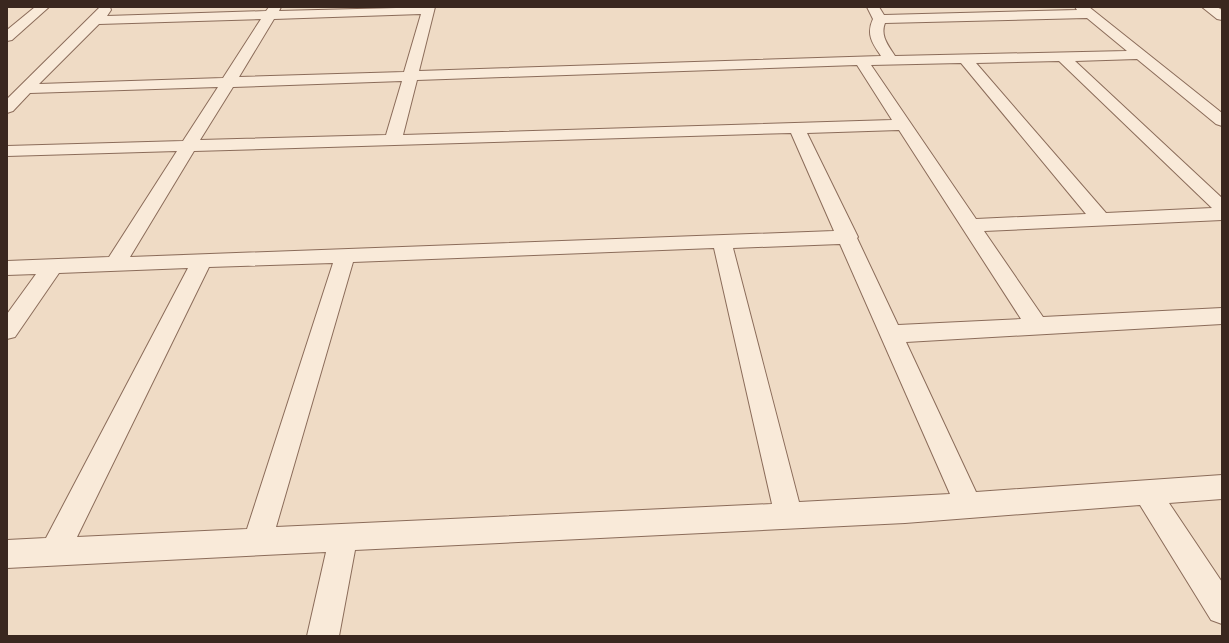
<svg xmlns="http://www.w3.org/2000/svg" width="1229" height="643" font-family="Georgia,serif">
<rect width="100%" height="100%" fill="#efdbc5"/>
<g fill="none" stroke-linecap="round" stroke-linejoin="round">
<defs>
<g id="minor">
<path d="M35,7h14l-37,33 -5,1v-11z"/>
<path d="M100,7h10l1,3 -4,6 159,-5 3,-4h12l-2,4 156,-4 -16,64 462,-15c-9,-13 -15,-22 -8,-37l-6,-12h12l5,8 193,-5 -2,-3h14l133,106v13l-6,-2 -79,-65 -62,2 147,137v22l-238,11 59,86 179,-9v16l-316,18 70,150 246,-17v24l-53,4 53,79v42l-11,-4 -71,-115 -235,18 -550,27 -16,86h-32l19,-84 -319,16v-28l39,-2 142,-270 -129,5 -44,64 -8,2v-25l29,-40 -29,1v-14l102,-4 68,-106 -170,5v-10l176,-5 35,-54 -188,6 -17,18 -6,2v-14zM421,14l-17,58 -165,5 35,-58zM1087,18l40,33 -232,5c-7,-11 -15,-20 -10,-33zM261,19l-38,59 -184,6 60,-60zM1059,61l153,147 -106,5 -130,-150zM961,63l125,151 -110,5 -105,-154zM857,65l35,55 -489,15 14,-55zM402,81l-16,54 -186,5 33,-53zM899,130l122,189 -123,6 -41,-87 1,-1 -51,-104zM791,133l43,98 -704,26 64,-106zM840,244l110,250 -151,8 -66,-254zM714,248l58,256 -496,23 77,-265zM333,263l-86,266 -170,8 132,-270z"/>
<path d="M1202,7h15l5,3v10l-5,-1z"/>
</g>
</defs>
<use href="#minor" stroke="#8b6c5a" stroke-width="2"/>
<use href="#minor" fill="#f9ead9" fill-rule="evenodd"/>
</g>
<rect width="1229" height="643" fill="none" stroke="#3a271f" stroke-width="16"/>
</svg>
